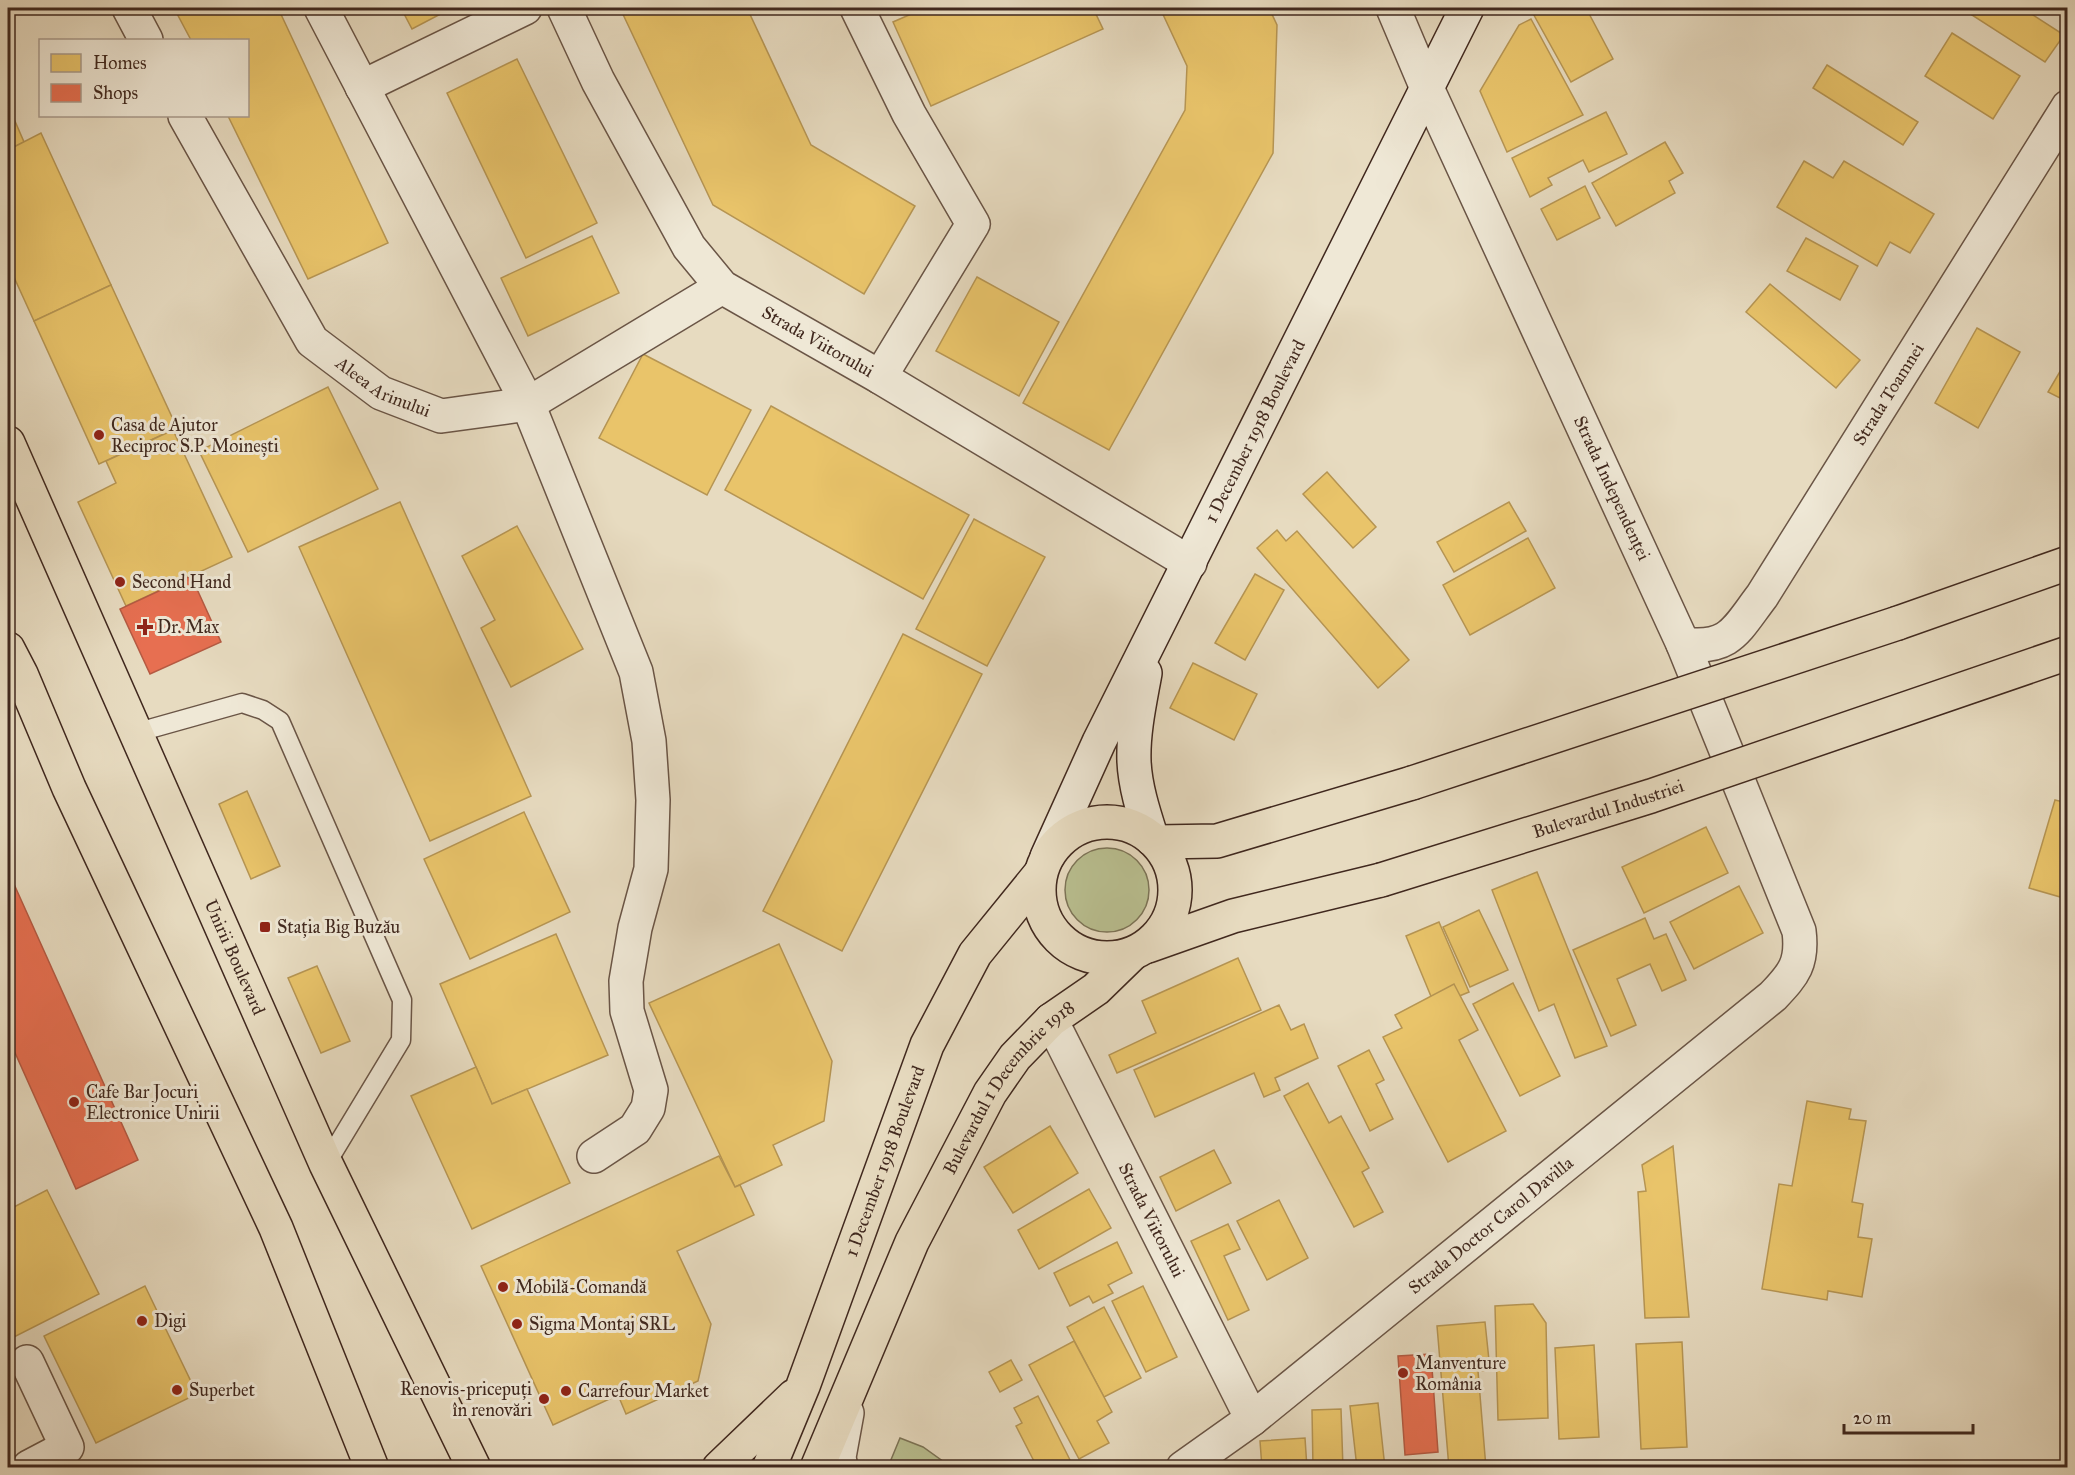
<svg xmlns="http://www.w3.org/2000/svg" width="2075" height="1475" viewBox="0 0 2075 1475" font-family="'IM FELL Great Primer',serif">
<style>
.green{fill:#b9bf90;stroke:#7c7457;stroke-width:1.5}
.homes{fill:#e9c46a;stroke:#b69553;stroke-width:1.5}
.shops{fill:#e76f51;stroke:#b55a42;stroke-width:1.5}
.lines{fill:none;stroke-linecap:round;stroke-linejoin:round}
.lane-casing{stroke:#6a5546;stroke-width:21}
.street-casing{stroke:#6a5546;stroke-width:36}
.secondary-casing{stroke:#40281e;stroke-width:36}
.primary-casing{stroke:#40281e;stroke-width:36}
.lane{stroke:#efe8d6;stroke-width:18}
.street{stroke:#efe8d6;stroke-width:33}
.secondary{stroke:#efe8d6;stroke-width:33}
.primary{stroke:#e7dbc0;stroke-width:33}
.primary-bridge-casing{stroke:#40281e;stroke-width:36;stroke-linecap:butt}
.primary-bridge{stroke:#e7dbc0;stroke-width:33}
.poi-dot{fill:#8f2418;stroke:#efe8d6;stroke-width:2}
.labels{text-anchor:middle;stroke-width:6;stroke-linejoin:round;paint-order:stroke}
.street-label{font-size:18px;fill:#40281e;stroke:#efe8d6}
.poi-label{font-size:18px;fill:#40281e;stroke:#efe8d6;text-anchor:start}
</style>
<rect width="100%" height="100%" fill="#e7dbc0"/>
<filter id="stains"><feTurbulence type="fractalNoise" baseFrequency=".00333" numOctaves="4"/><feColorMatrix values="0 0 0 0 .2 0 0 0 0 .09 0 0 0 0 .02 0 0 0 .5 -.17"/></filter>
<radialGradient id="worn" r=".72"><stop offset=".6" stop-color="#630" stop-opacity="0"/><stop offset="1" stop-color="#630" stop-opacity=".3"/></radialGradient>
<g class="green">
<circle cx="1107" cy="890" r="42"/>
<polygon points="900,1438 923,1447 951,1467 888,1467"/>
</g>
<g class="homes">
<polygon points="174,8 278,8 388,243 308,279 228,116 248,116 248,40 191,40"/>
<polygon points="401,8 452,8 412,29"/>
<polygon points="620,8 747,8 811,145 915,206 864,294 713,205"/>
<polygon points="925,8 1093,8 1103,29 931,106 893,22"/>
<polygon points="1160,8 1269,8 1277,25 1273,153 1109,450 1023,403 1185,110 1187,66"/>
<polygon points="1530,8 1586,8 1613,59 1571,82"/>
<polygon points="1961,8 2022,8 2064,35 2045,62"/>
<polygon points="1531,19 1583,115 1507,152 1480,91 1519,25"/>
<polygon points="1952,33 2020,76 1993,119 1925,76"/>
<polygon points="517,59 597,223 526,258 447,93"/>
<polygon points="1827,65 1918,122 1903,145 1813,88"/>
<polygon points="8,105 24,142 8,150"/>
<polygon points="1606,112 1627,154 1589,172 1583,160 1548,178 1552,185 1530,197 1512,158"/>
<polygon points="41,133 111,285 34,321 8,264 8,150"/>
<polygon points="1665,142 1683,173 1669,181 1675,193 1616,226 1592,183"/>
<polygon points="1804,161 1833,178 1844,161 1934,214 1910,253 1890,242 1877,266 1777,207"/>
<polygon points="1585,186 1600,218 1557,240 1541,209"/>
<polygon points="592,236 619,293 528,336 501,278"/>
<polygon points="1806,238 1858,266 1840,300 1787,271"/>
<polygon points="977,277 1059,322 1019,396 936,351"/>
<polygon points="1770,284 1860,360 1836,388 1746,312"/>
<polygon points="111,285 177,428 99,464 34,321"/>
<polygon points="1977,328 2020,352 1978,428 1935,403"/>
<polygon points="643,354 751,410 707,495 599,438"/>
<polygon points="2065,363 2068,364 2068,402 2048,392"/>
<polygon points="328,387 378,489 248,552 199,451"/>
<polygon points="771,406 969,515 923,599 725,490"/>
<polygon points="173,430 232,557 126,606 78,502 116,483 106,461"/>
<polygon points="1327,472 1376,527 1353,548 1303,494"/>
<polygon points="400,502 531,796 430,841 299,547"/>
<polygon points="1509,502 1526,531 1454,572 1437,542"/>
<polygon points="974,519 1045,557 987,666 916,629"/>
<polygon points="517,526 583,649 511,687 481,628 495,620 462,556"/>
<polygon points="1277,530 1286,541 1297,531 1409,660 1378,688 1257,548"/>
<polygon points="1528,538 1555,588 1470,635 1443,585"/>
<polygon points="1255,574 1284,590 1245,660 1215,643"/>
<polygon points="903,634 982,674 842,951 763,911"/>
<polygon points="1193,663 1257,694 1234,740 1170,708"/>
<polygon points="247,791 280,866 251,879 219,804"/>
<polygon points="2055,800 2068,803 2067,899 2029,888"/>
<polygon points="524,812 570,912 470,959 424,859"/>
<polygon points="1706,827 1728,873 1644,913 1622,867"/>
<polygon points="1537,872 1607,1046 1575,1058 1554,1004 1539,1011 1492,890"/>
<polygon points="1739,886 1763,933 1694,969 1670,922"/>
<polygon points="1479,910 1508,970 1470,987 1443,927"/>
<polygon points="1645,918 1654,939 1666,934 1686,980 1662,991 1650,964 1617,979 1636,1025 1611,1036 1573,950"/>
<polygon points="1439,922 1469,992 1435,1006 1406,936"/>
<polygon points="556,934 608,1055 492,1104 440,984"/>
<polygon points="779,944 832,1061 824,1121 773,1145 782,1165 735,1187 649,1003"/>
<polygon points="1238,958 1261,1010 1117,1073 1109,1055 1156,1033 1142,1001"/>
<polygon points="317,966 350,1041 321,1053 288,978"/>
<polygon points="1513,983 1560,1076 1520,1096 1473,1004"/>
<polygon points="1454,984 1478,1030 1459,1040 1506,1131 1448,1162 1383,1037 1402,1028 1395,1015"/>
<polygon points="1279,1005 1291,1030 1304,1024 1318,1058 1275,1078 1280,1090 1264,1097 1254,1073 1155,1117 1134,1070"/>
<polygon points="1369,1050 1384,1080 1376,1084 1393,1119 1370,1131 1338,1066"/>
<polygon points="476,1067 492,1104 527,1089 570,1183 472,1229 411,1096"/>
<polygon points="1308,1083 1329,1123 1341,1116 1369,1168 1362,1172 1383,1212 1354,1227 1284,1096"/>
<polygon points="1807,1101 1851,1109 1849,1119 1866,1121 1852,1202 1863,1204 1858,1237 1872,1239 1862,1297 1828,1291 1827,1300 1762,1289 1779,1184 1792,1186"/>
<polygon points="1050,1126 1078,1173 1013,1213 984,1167"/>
<polygon points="1673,1146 1689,1317 1645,1318 1638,1192 1646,1191 1642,1165"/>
<polygon points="1214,1150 1231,1183 1176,1211 1160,1177"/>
<polygon points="719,1156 735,1187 740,1185 754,1215 677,1251 711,1324 698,1381 626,1414 618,1395 553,1425 481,1266"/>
<polygon points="1089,1189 1111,1228 1039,1269 1018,1230"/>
<polygon points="47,1190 99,1294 8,1340 8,1210"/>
<polygon points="1279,1200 1308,1258 1267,1280 1237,1221"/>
<polygon points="1228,1224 1240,1249 1224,1256 1249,1310 1228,1320 1191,1241"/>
<polygon points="1117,1242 1132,1273 1108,1285 1113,1293 1093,1303 1089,1296 1070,1306 1054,1273"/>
<polygon points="145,1286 197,1394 96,1443 44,1336"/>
<polygon points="1143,1286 1177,1357 1146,1372 1112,1301"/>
<polygon points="1533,1304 1546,1323 1548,1418 1498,1420 1495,1306"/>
<polygon points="1104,1307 1141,1378 1104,1397 1067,1327"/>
<polygon points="1485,1322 1490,1370 1478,1371 1486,1468 1449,1468 1437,1326"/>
<polygon points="1074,1341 1112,1412 1097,1421 1109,1443 1079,1459 1029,1365"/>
<polygon points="1682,1342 1687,1447 1641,1449 1636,1344"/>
<polygon points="1594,1345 1599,1437 1559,1439 1555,1348"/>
<polygon points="1011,1360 1022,1380 1000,1392 989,1372"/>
<polygon points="1038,1396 1074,1468 1045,1468 1043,1463 1037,1467 1016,1426 1022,1423 1014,1408"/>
<polygon points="1378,1403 1385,1468 1357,1468 1350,1406"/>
<polygon points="1341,1409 1343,1468 1313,1468 1312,1410"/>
<polygon points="1305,1438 1307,1468 1262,1468 1260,1441"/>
</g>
<g class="shops">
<polygon points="191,576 221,642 150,674 120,609"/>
<polygon points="9,873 138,1160 76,1189 8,1037"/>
<polygon points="1431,1354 1438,1452 1405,1455 1398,1356"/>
</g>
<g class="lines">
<g class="lane-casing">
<polyline id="lane" points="135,733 242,703 263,710 280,721 402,1000 401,1040 326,1164"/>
</g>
<g class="street-casing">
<g id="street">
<polyline points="129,8 146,40"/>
<polyline points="321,8 528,404 636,672 649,741 653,800 651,869 635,928 626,981 627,1011 651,1090 648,1108 635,1129 594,1156"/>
<path id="s1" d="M564,8L598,81L689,247L722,287L880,377L1190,563"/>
<polyline points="857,8 909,114 973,224 880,377"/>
<polyline points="362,87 525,8"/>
<path id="s2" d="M185,116L312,341L381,393L441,416L528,404L722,287"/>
<path id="s3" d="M1683,644C1730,650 1736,630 1762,596L2068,107"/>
<path id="s4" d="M1051,1020L1252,1419"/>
<polyline points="27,1362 67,1447 29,1467"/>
<polyline points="841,1468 839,1457 847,1413"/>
<path id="s5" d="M1183,1468L1252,1419L1773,996C1794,974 1803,963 1799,931L1683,644L1426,86L1393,8"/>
</g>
</g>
<g class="secondary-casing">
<g id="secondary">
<path d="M1145,673C1140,701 1133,732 1134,761C1135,787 1144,814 1152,839"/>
<path id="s6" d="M1047,857L1099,742L1467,8"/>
</g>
</g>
<g class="primary-casing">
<g id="primary">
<path id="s7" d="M8,443L326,1164L474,1468"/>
<polyline points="1898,623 2068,563"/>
<polyline points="8,649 21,674 69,788 276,1228 372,1468"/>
<circle cx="1107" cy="890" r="68"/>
<polyline points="1157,842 1217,841 1412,783"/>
<polyline points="1148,946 1233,916 1381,880"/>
<polyline points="719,1468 794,1396"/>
<path id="s8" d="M769,1468L803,1386L927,1045L975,954L1040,874"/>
<path id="s9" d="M817,1468L912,1242L990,1093L1015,1057L1051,1020L1096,989L1132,954"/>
</g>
</g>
<use href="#lane" class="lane"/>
<use href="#street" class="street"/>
<use href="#secondary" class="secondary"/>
<use href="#primary" class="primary"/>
<g class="primary-bridge-casing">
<g id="primary-bridge">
<polyline points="1412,783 1898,623"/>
<path id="s10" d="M1381,880L1651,796L2068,653"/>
</g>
</g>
<use href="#primary-bridge" class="primary-bridge"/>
</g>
<g class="poi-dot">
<circle cx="99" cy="435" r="6"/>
<circle cx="120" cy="582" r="6"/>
<path d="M142 618h6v6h6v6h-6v6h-6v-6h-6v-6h6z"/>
<rect x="259" y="921" width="12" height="12" rx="3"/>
<circle cx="74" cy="1102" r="6"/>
<circle cx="503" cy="1287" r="6"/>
<circle cx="142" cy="1321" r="6"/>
<circle cx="517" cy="1324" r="6"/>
<circle cx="1403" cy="1373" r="6"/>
<circle cx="177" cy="1390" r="6"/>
<circle cx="566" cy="1391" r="6"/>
<circle cx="544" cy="1399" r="6"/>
</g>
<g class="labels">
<g class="street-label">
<text dy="6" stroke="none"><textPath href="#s1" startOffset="432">Strada Viitorului</textPath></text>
<text dy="6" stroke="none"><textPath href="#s2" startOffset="344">Aleea Arinului</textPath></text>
<text dy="6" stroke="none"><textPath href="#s3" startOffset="338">Strada Toamnei</textPath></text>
<text dy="6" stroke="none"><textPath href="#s6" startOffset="474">1 December 1918 Boulevard</textPath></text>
<text transform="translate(1612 488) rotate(65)" y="6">Strada Independenței</text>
<text dy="6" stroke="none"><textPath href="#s10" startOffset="238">Bulevardul Industriei</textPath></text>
<text dy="6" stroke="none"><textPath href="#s7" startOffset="562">Unirii Boulevard</textPath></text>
<text dy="6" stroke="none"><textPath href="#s9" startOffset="429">Bulevardul 1 Decembrie 1918</textPath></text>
<text dy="6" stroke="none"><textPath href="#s8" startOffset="328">1 December 1918 Boulevard</textPath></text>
<text dy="6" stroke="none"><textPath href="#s4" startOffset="224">Strada Viitorului</textPath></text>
<text dy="6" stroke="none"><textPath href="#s5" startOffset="392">Strada Doctor Carol Davilla</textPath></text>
</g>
<g class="poi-label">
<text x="111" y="431">Casa de Ajutor<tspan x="111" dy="21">Reciproc S.P. Moinești</tspan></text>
<text x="132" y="588">Second Hand</text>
<text x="157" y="633">Dr. Max</text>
<text x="277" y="933">Stația Big Buzău</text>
<text x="86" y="1098">Cafe Bar Jocuri<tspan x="86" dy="21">Electronice Unirii</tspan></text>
<text x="515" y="1293">Mobilă-Comandă</text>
<text x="154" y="1327">Digi</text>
<text x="529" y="1330">Sigma Montaj SRL</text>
<text x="1415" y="1369">Manventure<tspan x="1415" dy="21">România</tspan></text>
<text x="532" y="1395" text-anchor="end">Renovis-pricepuți<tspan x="532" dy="21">în renovări</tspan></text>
<text x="189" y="1396">Superbet</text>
<text x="578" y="1397">Carrefour Market</text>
</g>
</g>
<rect width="2075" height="1475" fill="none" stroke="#e7dbc0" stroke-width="30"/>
<rect x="9" y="9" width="2057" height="1457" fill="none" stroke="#40281e" stroke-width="3"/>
<rect x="15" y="15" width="2045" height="1445" fill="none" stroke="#40281e" stroke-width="1.5"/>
<rect x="39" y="39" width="210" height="78" fill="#efe8d6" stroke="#a99b8c" stroke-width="1.5"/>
<rect x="51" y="54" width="30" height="18" fill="#e9c46a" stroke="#a99b8c" stroke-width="1.5"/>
<text x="93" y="69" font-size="18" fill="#40281e">Homes</text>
<rect x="51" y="84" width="30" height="18" fill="#e76f51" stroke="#a99b8c" stroke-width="1.5"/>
<text x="93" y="99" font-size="18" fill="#40281e">Shops</text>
<path d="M1844 1424v9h129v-9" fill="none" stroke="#40281e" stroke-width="3"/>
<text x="1853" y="1424" font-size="18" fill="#40281e" stroke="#efe8d6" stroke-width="4.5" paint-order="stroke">20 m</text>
<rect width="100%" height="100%" filter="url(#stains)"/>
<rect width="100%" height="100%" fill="url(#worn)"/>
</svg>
